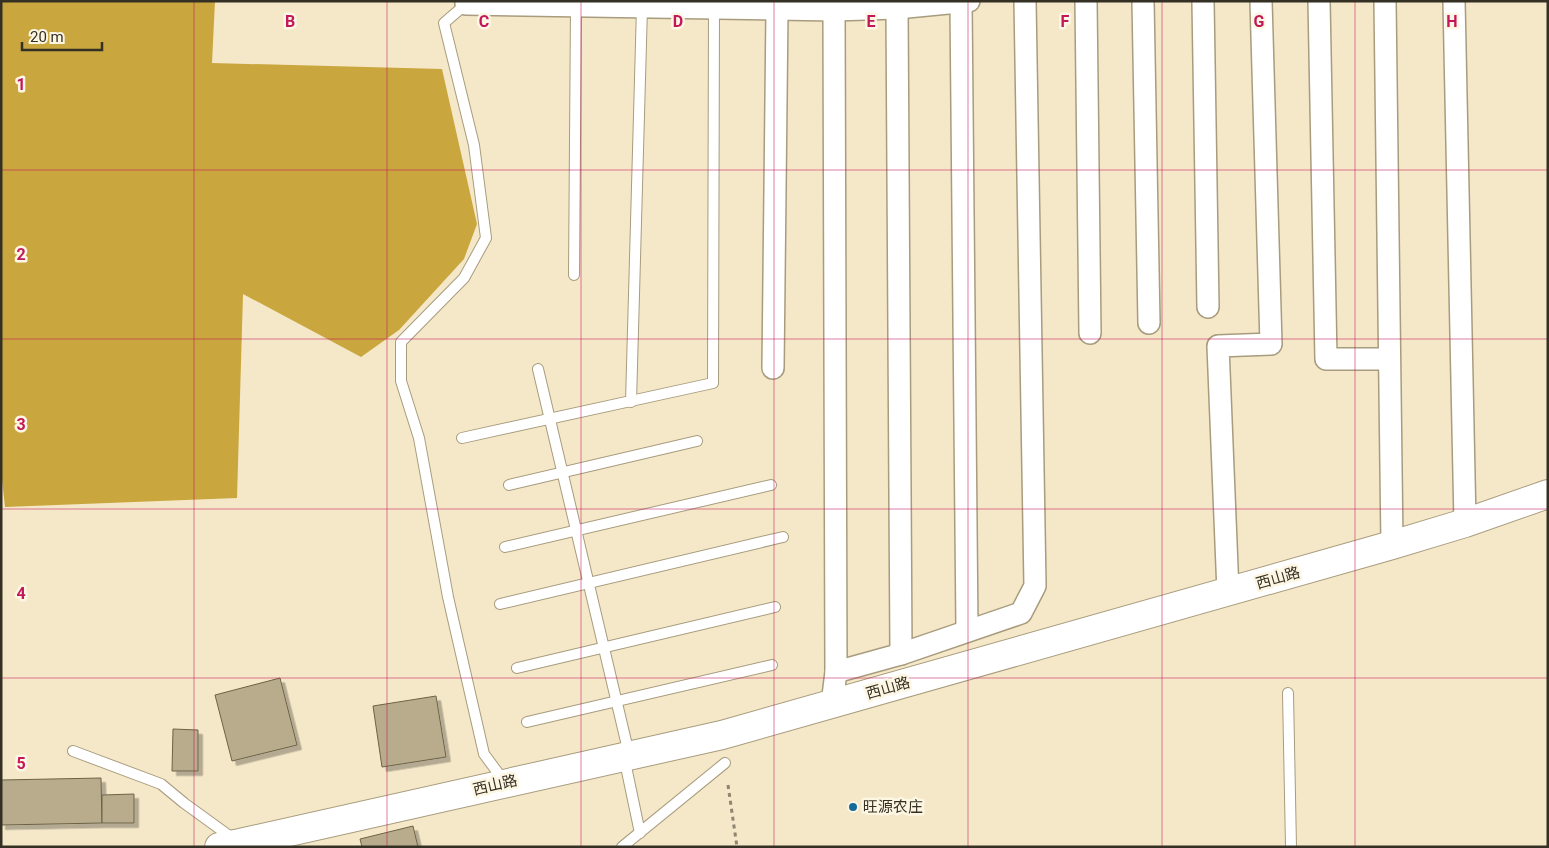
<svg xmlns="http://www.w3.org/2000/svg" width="1549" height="848" viewBox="0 0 1549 848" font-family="Roboto,'Noto Sans SC',sans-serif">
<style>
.forest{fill:#c9a63e}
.building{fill:#b8ac8d;stroke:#6d6246;filter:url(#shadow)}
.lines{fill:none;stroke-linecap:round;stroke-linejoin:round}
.lane-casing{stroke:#a89c7e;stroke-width:12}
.street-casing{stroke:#a89c7e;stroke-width:24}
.secondary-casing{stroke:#a89c7e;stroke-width:30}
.path{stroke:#8f8671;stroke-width:3;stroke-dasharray:4 4;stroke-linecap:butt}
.lane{stroke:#fff;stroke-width:10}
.street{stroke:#fff;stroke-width:21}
.secondary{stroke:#fff;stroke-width:28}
.grid{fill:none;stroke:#c2185b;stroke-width:1;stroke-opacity:0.55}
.poi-dot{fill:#146b9c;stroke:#fdf6e3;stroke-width:2}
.labels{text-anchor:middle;stroke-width:5;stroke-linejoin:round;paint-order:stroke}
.street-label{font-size:15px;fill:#353024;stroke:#fdf6e3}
.poi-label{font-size:15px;fill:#353024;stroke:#fdf6e3;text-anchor:start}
.grid-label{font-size:16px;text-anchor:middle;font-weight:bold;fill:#c2185b;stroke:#fdf6e3;stroke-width:5;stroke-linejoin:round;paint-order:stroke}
</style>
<defs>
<filter id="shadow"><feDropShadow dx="4.5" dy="4.5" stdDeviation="0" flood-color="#0004"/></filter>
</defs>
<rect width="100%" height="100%" fill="#f5e8c8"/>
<polygon class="forest" points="1,1 215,1 212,63 442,69 477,224 464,259 399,330 361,357 243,294 237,498 5,507 1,470"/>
<g class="building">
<polygon points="280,678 297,745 232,761 215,695"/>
<polygon points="436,696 446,757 382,767 373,706"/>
<polygon points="173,729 198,730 198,771 172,771"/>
<polygon points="101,778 102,823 1,825 1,780"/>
<polygon points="134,794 134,823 102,823 102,795"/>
<polygon points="413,826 418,847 362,847 360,839"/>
</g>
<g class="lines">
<g class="lane-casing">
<g id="lane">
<polyline points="466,2 466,4 444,23 474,145 486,238 464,278 401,342 401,381 419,438 448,597 484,754 504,781"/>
<polyline points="574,275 576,6"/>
<polyline points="538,369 629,754"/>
<polyline points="631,402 642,7"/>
<polyline points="462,438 713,383 714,8"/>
<polyline points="509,485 697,441"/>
<polyline points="505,547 771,485"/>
<polyline points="500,604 783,537"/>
<polyline points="517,668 775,607"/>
<polyline points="1288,693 1291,847"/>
<polyline points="527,722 772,665"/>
<polyline points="73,751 161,784 184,803 235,840"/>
<polyline points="624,757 640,833"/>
<polyline points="622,847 725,763"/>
</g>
</g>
<g class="street-casing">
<g id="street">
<polyline points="1086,1 1090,333"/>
<polyline points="1143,1 1149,323"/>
<polyline points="1203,1 1208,307"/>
<polyline points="1319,1 1326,359 1389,359"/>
<polyline points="1385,1 1392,545"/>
<polyline points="1454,1 1465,523"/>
<polyline points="961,3 967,631"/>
<polyline points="466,4 834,10 897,8 969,1"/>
<polyline points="897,8 901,654"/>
<polyline points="834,10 836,672"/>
<polyline points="773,368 777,10"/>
<polyline points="1228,592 1218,346 1271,344 1261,1"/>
<polyline points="832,704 836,672 901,654 1021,613 1035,586 1025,1"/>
</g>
</g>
<g class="secondary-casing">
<polyline id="secondary" points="219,847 240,843 722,735 1392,545 1465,523 1548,494"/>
</g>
<polyline class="path" points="728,785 737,847"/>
<use href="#lane" class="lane"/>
<use href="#street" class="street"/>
<use href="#secondary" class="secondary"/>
</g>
<path class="grid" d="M194,1V847M387,1V847M581,1V847M774,1V847M968,1V847M1162,1V847M1355,1V847M1,170H1548M1,339H1548M1,509H1548M1,678H1548"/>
<circle class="poi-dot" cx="853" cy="807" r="5"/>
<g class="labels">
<g class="street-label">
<text transform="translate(1278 578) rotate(-16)" y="5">西山路</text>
<text transform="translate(888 688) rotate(-16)" y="5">西山路</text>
<text transform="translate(495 785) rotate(-13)" y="5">西山路</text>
</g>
<g class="poi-label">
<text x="863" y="812">旺源农庄</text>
</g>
</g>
<g class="grid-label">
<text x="290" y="27">B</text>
<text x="484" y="27">C</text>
<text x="678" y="27">D</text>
<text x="871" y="27">E</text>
<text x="1065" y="27">F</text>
<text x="1259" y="27">G</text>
<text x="1452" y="27">H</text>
<text x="21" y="90">1</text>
<text x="21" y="260">2</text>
<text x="21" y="430">3</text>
<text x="21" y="599">4</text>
<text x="21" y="769">5</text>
</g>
<rect width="1549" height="848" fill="none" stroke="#353024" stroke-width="5"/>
<path d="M22 42v8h80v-8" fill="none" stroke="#353024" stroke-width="2.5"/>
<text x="30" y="42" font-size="15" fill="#353024" stroke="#fdf6e3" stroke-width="4" paint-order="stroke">20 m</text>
</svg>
